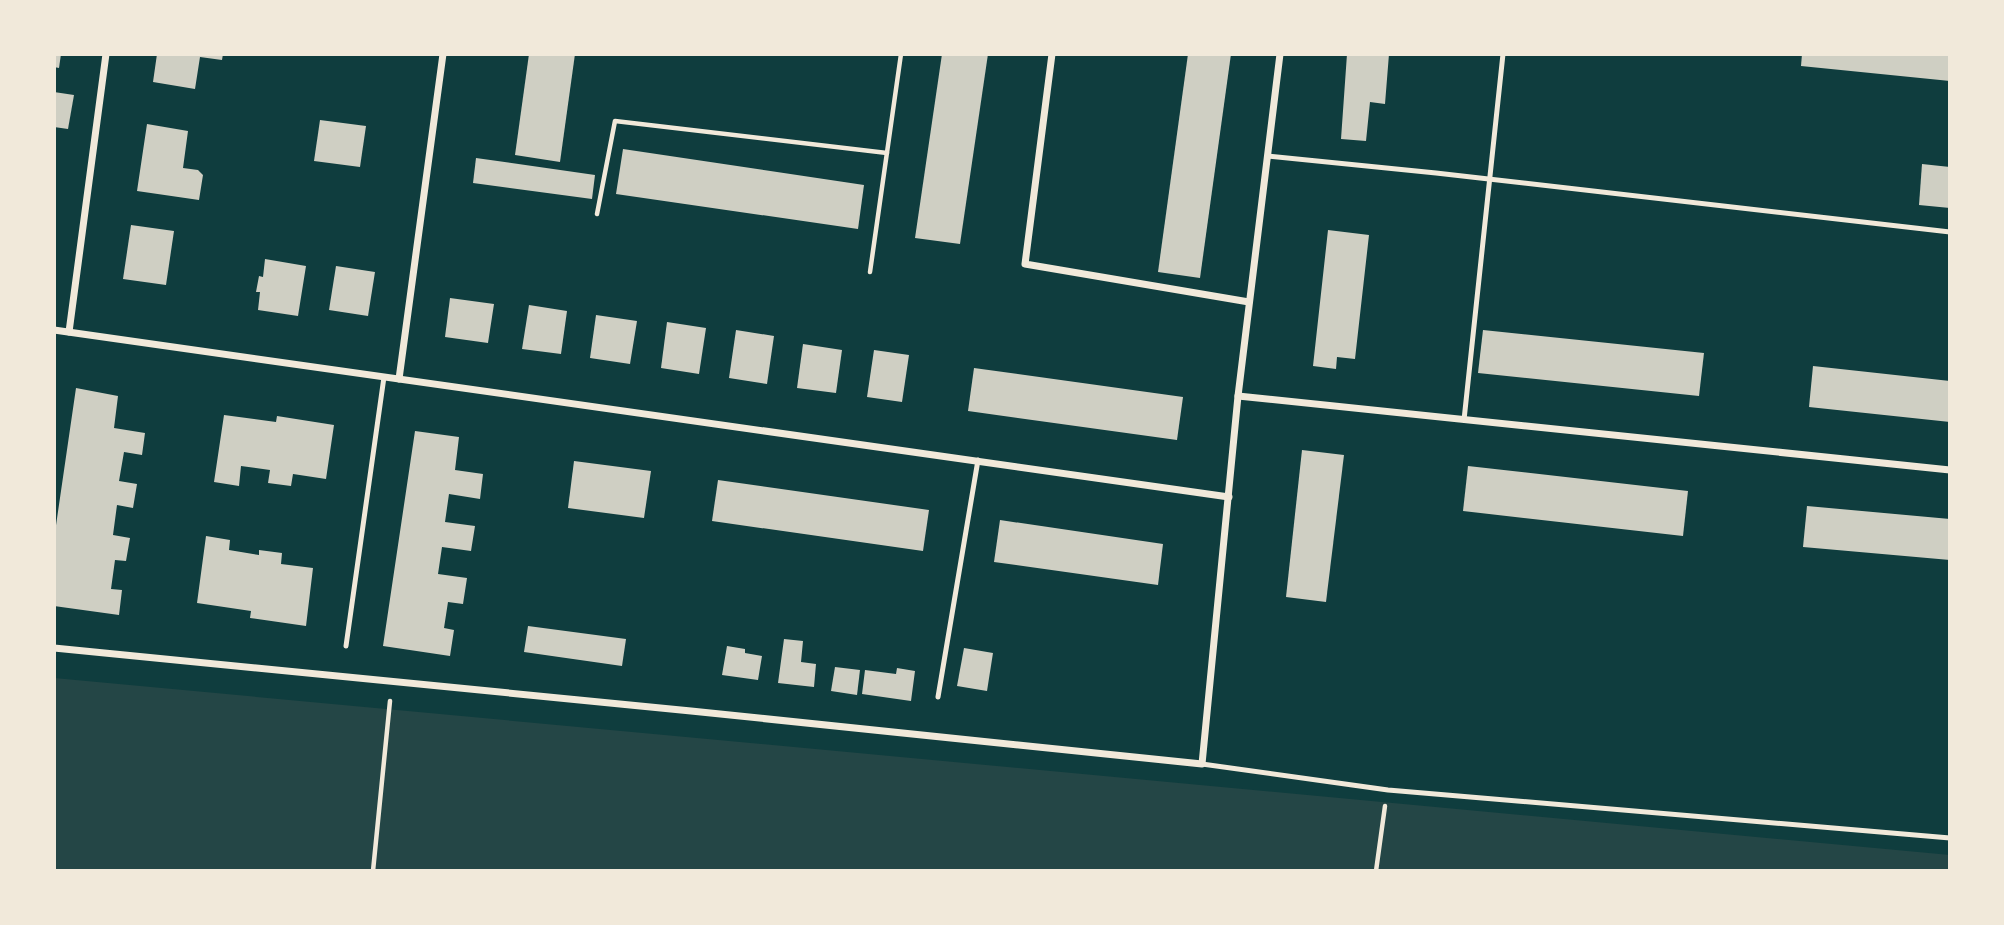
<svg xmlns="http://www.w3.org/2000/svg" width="2004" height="925" viewBox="0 0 2004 925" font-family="Roboto,sans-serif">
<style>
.green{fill:#244646}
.building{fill:#cfcfc3}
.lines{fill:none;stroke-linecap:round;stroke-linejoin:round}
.path{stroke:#f1e9da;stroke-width:4.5}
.service{stroke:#f1e9da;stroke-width:5}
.minor{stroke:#f1e9da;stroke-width:7}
</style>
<rect width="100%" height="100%" fill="#0f3d3e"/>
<polygon class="green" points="54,678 1950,855 1950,871 54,871"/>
<g class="building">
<polygon points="54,54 61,54 59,68 54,67"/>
<polygon points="157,54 223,54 222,60 200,57 195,89 153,82"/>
<polygon points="529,54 575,54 560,162 515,155"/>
<polygon points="942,54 988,54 960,244 915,238"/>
<polygon points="1188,54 1231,54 1200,278 1158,272"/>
<polygon points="1347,54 1389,54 1385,104 1370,102 1366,141 1341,139"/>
<polygon points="1802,54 1950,54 1950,81 1801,66"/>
<polygon points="54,92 74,95 68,129 54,127"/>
<polygon points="320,120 366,126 360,167 314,161"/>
<polygon points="147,124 188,131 183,168 198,170 203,175 199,200 137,191"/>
<polygon points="623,149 864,185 858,229 616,194"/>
<polygon points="476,158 595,175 592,199 473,183"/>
<polygon points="1922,164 1950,167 1950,208 1919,205"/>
<polygon points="131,225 174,231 166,285 123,279"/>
<polygon points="1328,230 1369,235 1355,359 1337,357 1336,369 1313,366"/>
<polygon points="265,259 306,266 298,316 258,310 260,292 256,292 259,276 263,277"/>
<polygon points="336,266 375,272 368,316 329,310"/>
<polygon points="450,298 494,304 488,343 445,337"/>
<polygon points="529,305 567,311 561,354 522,349"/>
<polygon points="596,315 637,321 630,364 590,358"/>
<polygon points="667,322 706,328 699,374 661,368"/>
<polygon points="736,330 774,336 767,384 729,378"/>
<polygon points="1483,330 1704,353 1699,396 1478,373"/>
<polygon points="803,344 842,350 836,393 797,388"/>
<polygon points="874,350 909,355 902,402 867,397"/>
<polygon points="1813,366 1950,381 1950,422 1809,407"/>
<polygon points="974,368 1183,397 1177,440 968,411"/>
<polygon points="76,388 118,396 114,428 145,433 142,455 124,452 119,481 137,484 133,508 117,505 113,535 130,538 126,561 115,560 111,589 122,590 119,615 54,606 54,539"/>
<polygon points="224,415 276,422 277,416 334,425 326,479 293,474 291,486 268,483 270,470 241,466 239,486 214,482"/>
<polygon points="415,431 459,437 455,470 483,474 480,499 449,494 445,522 475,526 471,551 442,547 438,574 467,578 463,604 448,602 444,628 454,630 450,656 383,646"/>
<polygon points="1302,450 1344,455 1326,602 1286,597"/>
<polygon points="574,461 651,471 644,518 568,508"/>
<polygon points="1468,466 1688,491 1683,536 1463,511"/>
<polygon points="718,480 929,510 923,551 712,521"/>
<polygon points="1807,506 1950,519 1950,560 1803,547"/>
<polygon points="1000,520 1163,544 1158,585 994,562"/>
<polygon points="206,536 230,540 229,550 259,555 259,550 282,553 281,564 313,568 306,626 250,618 251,611 197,603"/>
<polygon points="528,626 626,639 622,666 524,652"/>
<polygon points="784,639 803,641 801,662 816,664 814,687 778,683"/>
<polygon points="727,646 745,649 745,653 762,656 758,680 722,675"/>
<polygon points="964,648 993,653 987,691 957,686"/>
<polygon points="835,667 860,670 857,695 831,691"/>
<polygon points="897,668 915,671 911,701 862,694 865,670 896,674"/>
</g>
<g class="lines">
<g class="path">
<polyline points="597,214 615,121 887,153"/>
<polyline points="870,272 901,54"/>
<polyline points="373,871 390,701"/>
<polyline points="1376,871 1385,806"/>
</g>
<g class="service">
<polyline points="1267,156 1436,173 1950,232"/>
<polyline points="1464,420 1503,54"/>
<polyline points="346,646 384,377"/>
<polyline points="938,697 978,460"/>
<polyline points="1202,764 1388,790 1950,838"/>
</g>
<g class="minor">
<polyline points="1052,54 1025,264 1249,302"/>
<polyline points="54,330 1229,497"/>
<polyline points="69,332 106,54"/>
<polyline points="399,379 443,54"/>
<polyline points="1238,396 1950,470"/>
<polyline points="54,648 691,711 1202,764 1238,396 1280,54"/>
</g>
</g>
<rect width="2004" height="925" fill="none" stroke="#f1e9da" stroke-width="112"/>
</svg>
